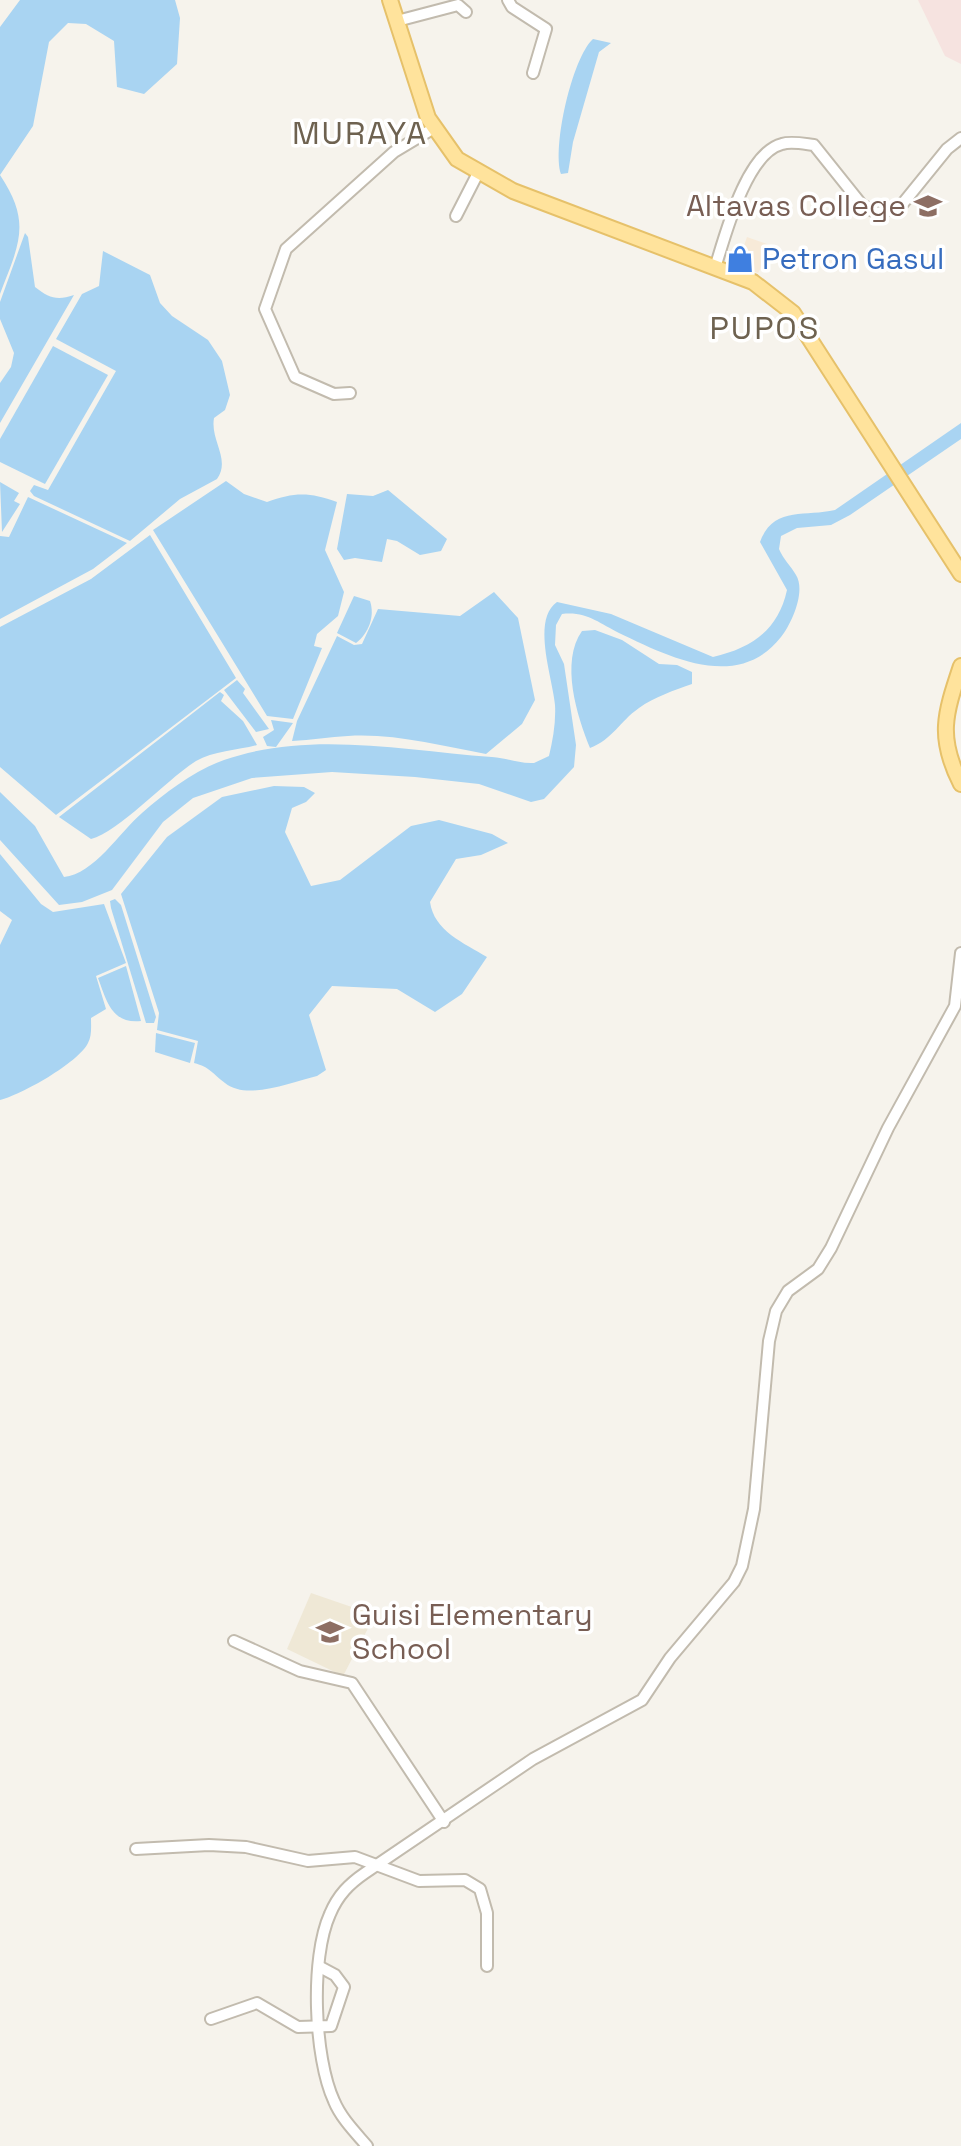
<svg xmlns="http://www.w3.org/2000/svg" width="961" height="2146" viewBox="0 0 961 2146" font-family="'Space Grotesk',sans-serif">
<style>
.commercial{fill:#f7ead8}
.education{fill:#efe8d6}
.medical{fill:#f6e3e0}
.water{fill:#a9d4f2}
.lines{fill:none;stroke-linecap:round;stroke-linejoin:round}
.minor-casing{stroke:#c2bbae;stroke-width:14}
.major-casing{stroke:#e6c16a;stroke-width:18}
.minor{stroke:#fff;stroke-width:10}
.major{stroke:#ffe39c;stroke-width:14}
.labels{text-anchor:middle;stroke-width:7;stroke-linejoin:round;paint-order:stroke}
.education-label{font-size:30px;fill:#785e54;stroke:#fff;text-anchor:end}
.shop-label{font-size:30px;fill:#366cbe;stroke:#fff;text-anchor:start}
.neighbourhood-label{font-size:32px;letter-spacing:2px;fill:#6e6250;stroke:#fff}
</style>
<rect width="100%" height="100%" fill="#f6f3ec"/>
<polygon class="commercial" points="747,237 773,246 758,273 737,265"/>
<polygon class="education" points="311,1593 375,1615 343,1676 287,1649"/>
<polygon class="medical" points="918,0 961,0 961,64 945,56"/>
<g class="water">
<polygon points="20,0 175,0 180,18 177,64 144,94 117,87 114,41 86,24 68,23 49,42 33,126 0,175 0,27"/>
<path d="M593,39L611,43L599,52L573,142L568,173L561,174C552,147 572,58 593,39Z"/>
<path d="M0,175C32,223 19,244 0,294Z"/>
<path d="M25,233L28,237L35,287C49,298 57,301 74,295L0,423V383L11,367L14,353L0,319V302Z"/>
<path d="M103,251L150,275L160,303L172,316L208,340L222,361L230,395L225,410L214,418C210,441 231,459 217,479L180,499L130,541L34,496L30,491L34,485L48,490L116,371L56,339L82,294L99,286Z"/>
<polygon points="53,346 108,375 45,484 0,462 0,439"/>
<path d="M961,423V439L850,515L831,525L797,528L781,536L779,549C783,559 791,566 796,575C806,591 792,623 781,637C738,692 669,657 619,633C599,623 586,611 562,614L556,625L555,645L564,664L576,745L574,767L544,799L531,802L479,784L415,777L332,772L252,778L193,798L163,822L112,890L82,902L59,905L0,840V792L35,826L64,877C94,874 119,833 142,813C166,792 195,770 224,760C310,730 405,751 492,757C507,758 519,764 534,763L549,756C553,739 556,722 555,705C553,679 531,620 557,602L611,614L713,657C751,648 778,631 787,590L760,542C773,506 805,517 835,510Z"/>
<path d="M226,481L244,494L267,502C294,492 310,492 337,502L325,550L344,592L338,616L317,634L314,646L322,648L293,719L267,716L153,530Z"/>
<polygon points="0,482 19,493 14,501 20,504 2,532"/>
<polygon points="388,490 447,539 441,551 420,555 397,541 387,539 382,562 355,558 344,560 337,549 347,494 373,496"/>
<polygon points="28,497 127,543 93,569 0,619 0,536 9,537"/>
<polygon points="150,535 236,678 56,815 0,767 0,627 91,579"/>
<path d="M494,592L518,618L535,700L522,724L486,754C442,746 393,733 348,736C330,737 311,740 292,741L297,721L337,636L354,645L362,644L378,609L460,616Z"/>
<path d="M354,596L370,601C375,616 369,633 356,643L337,633Z"/>
<path d="M595,630L622,640L659,664L677,665L692,672V684C675,690 654,697 639,708C619,722 613,739 590,748C577,716 560,662 582,631Z"/>
<polygon points="237,680 245,689 243,693 269,729 256,732 224,690"/>
<path d="M220,692L224,695L221,701L243,721L257,745C239,750 213,751 196,761C166,780 119,832 91,839L59,817Z"/>
<polygon points="271,720 293,723 276,747 267,746 263,737 274,730"/>
<path d="M274,786L304,787L315,793L306,802L292,808L285,832L311,886L340,880L411,826L439,820L492,834L508,843L481,855L456,859L430,902C434,931 464,943 487,957L462,994L435,1012L397,989L332,986L309,1015L326,1070L317,1076C292,1082 247,1101 225,1083C213,1074 210,1067 194,1063L198,1041L157,1030L159,1013L121,894L167,837L222,797Z"/>
<path d="M0,854L41,904L53,912L104,904L126,963L96,976L106,1009L91,1018C91,1026 92,1036 88,1043C78,1063 21,1095 0,1100V945L12,920L0,911Z"/>
<polygon points="115,899 121,905 156,1017 154,1023 146,1023 111,908 110,901"/>
<path d="M126,966L141,1021C112,1024 107,1002 98,978Z"/>
<polygon points="156,1033 195,1043 190,1063 155,1052"/>
</g>
<g class="lines">
<g class="minor-casing">
<g id="minor">
<polyline points="508,0 512,7 546,29 533,73"/>
<polyline points="397,21 458,5 466,12"/>
<polyline points="456,216 478,173"/>
<path d="M715,268C725,236 746,153 782,144C791,141 805,144 814,145L862,205L877,213L900,207L947,149L961,138"/>
<polyline points="350,393 334,394 295,377 265,309 286,249 394,152 434,128"/>
<polyline points="234,1641 300,1671 352,1683 444,1822"/>
<polyline points="136,1849 209,1845 246,1847 308,1861 355,1857 419,1881 465,1880 480,1889 487,1913 487,1966"/>
<polyline points="211,2019 257,2003 298,2027 331,2026 344,1987 335,1975 320,1967"/>
<path d="M367,2146C355,2132 341,2118 334,2101C314,2058 310,1958 330,1914C338,1895 349,1884 365,1873L533,1759L642,1700L670,1658L734,1582L742,1566L754,1509L769,1341L776,1311L788,1291L818,1269L831,1248L888,1128L955,1006L961,953"/>
</g>
</g>
<g class="major-casing">
<g id="major">
<polyline points="390,0 428,118 457,159 513,191 753,282 793,313 961,574"/>
<path d="M961,666C945,714 937,737 961,784"/>
</g>
</g>
<use href="#minor" class="minor"/>
<use href="#major" class="major"/>
</g>
<defs>
<g id="university-bare" transform="scale(2.16)"><path d="M0-5L7-2L0 1L-7-2ZM-4 1L0 2.5L4 1V4Q0 6-4 4Z" fill="#8d6e63" stroke="#fff" stroke-width="2.5" paint-order="stroke"/></g>
<g id="shop-bare" transform="scale(2.16)"><path d="M-5-2.5h2.3a2.7 3.5 0 0 1 5.4 0H5L5.5 6h-11ZM-1.5-2.5h3a1.5 2.3 0 0 0-3 0Z" fill="#3f7fe0" stroke="#fff" stroke-width="2.5" paint-order="stroke"/></g>
<g id="school-bare" transform="scale(2.16)"><path d="M0-5L7-2L0 1L-7-2ZM-4 1L0 2.5L4 1V4Q0 6-4 4Z" fill="#8d6e63" stroke="#fff" stroke-width="2.5" paint-order="stroke"/></g>
</defs>
<g fill-rule="evenodd">
<use href="#university-bare" x="928" y="206"/>
<use href="#shop-bare" x="740" y="259"/>
<use href="#school-bare" x="330" y="1632"/>
</g>
<g class="labels">
<g class="education-label">
<text x="906" y="216">Altavas College</text>
<text x="352" y="1625" text-anchor="start">Guisi Elementary<tspan x="352" dy="34">School</tspan></text>
</g>
<g class="shop-label">
<text x="762" y="269">Petron Gasul</text>
</g>
<g class="neighbourhood-label">
<text x="360" y="144">MURAYA</text>
<text x="765" y="339">PUPOS</text>
</g>
</g>
</svg>
